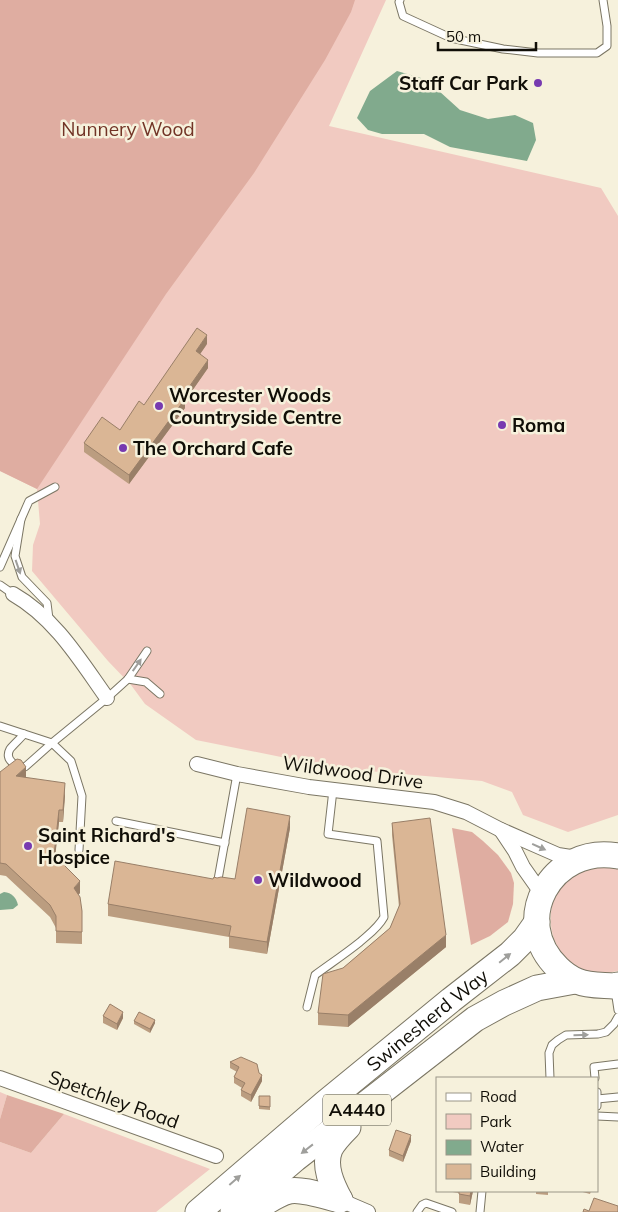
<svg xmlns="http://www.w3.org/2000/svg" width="618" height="1212" viewBox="0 0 618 1212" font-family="Mulish,sans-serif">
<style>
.green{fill:#f1cac1}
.forest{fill:#dfada1}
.water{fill:#81aa8d}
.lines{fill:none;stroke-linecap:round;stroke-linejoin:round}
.lane-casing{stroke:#7b7664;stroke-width:9}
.street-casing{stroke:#7b7664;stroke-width:16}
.highway-casing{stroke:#7b7664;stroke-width:27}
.lane{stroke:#fff;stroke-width:7}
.street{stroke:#fff;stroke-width:14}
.highway{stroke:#fff;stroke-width:25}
.wall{fill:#bb9d80}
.shaded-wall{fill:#997f68}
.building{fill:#dab695;stroke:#997f68}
.oneway{fill:#9f9f9c}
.poi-dot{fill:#773ab0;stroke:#f6f1dc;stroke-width:2}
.labels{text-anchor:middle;stroke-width:5;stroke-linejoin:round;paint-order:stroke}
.shield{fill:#f6f1dc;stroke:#555247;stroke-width:1}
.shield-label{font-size:18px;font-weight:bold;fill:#100e07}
.poi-label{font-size:19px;font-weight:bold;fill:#100e07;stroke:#f6f1dc;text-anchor:start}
.park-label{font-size:19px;fill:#723426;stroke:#f6f1dc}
.street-label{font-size:19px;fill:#100e07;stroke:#f6f1dc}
</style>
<rect width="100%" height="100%" fill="#f6f1dc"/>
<g class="green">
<polygon points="0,0 386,0 329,126 601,188 618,216 618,815 568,832 523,815 512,792 482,781 323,767 291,759 196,740 145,704 131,685 108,661 32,571 33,545 40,524 37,489 0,471"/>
<path d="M590,867L618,868V971C609,973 601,974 591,972C552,964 538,912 564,883C571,875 580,871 590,867Z"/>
<polygon points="0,1092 7,1095 0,1119"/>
<polygon points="64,1114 210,1169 156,1212 0,1212 0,1142 31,1153"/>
</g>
<g class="forest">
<polygon points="0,0 355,0 351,12 325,60 254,173 166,294 37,489 0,471"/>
<polygon points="452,828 472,832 483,841 498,855 511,873 514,883 513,904 508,922 490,936 471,945"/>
<polygon points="7,1095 64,1114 31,1153 0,1142 0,1119"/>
</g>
<g class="water">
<polygon points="397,71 421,78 439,91 460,110 488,119 515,115 533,123 536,140 527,161 450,147 424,134 382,134 368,130 357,118 370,91"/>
<path d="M4,892C12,893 16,897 18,905L13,909L0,910V894Z"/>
</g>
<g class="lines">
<g class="lane-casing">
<g id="lane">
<polyline points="400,0 399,2 403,16 451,38 503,49 538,53 597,53 607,46 607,26 603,0"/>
<polyline points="21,519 15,556 22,577 47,603 49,619"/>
<polyline points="0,567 29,501 55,487"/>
<polyline points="0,585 13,594"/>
<polyline points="128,679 146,682 160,694"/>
<polyline points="0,726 52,743 107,698 128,679 147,651"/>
<path d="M24,734C20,739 14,744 10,749C4,760 16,767 25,767L52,743L71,761L82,796L79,850"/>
<polyline points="116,821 225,843"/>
<polyline points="217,885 237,774"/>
<polyline points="615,990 618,1010"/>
<path d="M307,1007L315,975C330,964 345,954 360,942C369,934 378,928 384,917L377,841L328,834L333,790"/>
<polyline points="550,1078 549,1053 552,1045 558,1040 566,1035 598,1034 606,1032 614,1024 618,1017"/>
<polyline points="595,1078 594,1067 618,1064"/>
<polyline points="597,1092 597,1106"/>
<polyline points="597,1099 618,1097"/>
<polyline points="597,1116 618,1117"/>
<polyline points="417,1212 422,1205 426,1203 452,1212"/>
<polyline points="480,1212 482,1191"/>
</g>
</g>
<g class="street-casing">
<g id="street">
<path d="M13,594C55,618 80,660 107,698"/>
<polyline points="197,764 237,774 309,787 434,802 466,812 501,830 558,855 577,858"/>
<polyline points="501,830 515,851 523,867 542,894"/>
<polyline points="0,1078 216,1156"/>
<polyline points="340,1200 368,1212"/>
</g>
</g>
<g class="highway-casing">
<g id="highway">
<path d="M618,856C551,844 509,921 558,968C563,973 570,978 577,981C588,986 602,985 614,986L618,985"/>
<path d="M340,1200C332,1185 323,1166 330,1149C334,1141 342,1133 348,1127"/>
<path id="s1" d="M198,1212L324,1104L451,1000L510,954L525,939L537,922"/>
<polyline points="233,1212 295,1159 475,1019 504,1003 537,988 575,981"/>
<path d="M252,1212C263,1204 276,1194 289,1191C301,1188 327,1197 340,1200"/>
</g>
</g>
<use href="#lane" class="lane"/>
<use href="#street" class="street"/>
<use href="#highway" class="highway"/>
</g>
<g class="wall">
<polygon points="207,344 200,354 208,368 185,401 185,408 129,484 84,452 84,443 120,430"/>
<polygon points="0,772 26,778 65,795 63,822 59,822 55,856 80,893 78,895 82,911 82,944 56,943 56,928 50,917 6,876 0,875"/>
<polygon points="392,823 446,947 348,1027 318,1025 318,1013 343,968 390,928 399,907 392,835"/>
<polygon points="290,828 267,954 229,948 229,937 108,916 108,904 217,878 235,879"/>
<polygon points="103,1016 123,1018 117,1030 103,1023"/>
<polygon points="134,1021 155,1023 150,1033 134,1024"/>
<polygon points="230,1062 259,1073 262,1081 251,1102 241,1096 241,1090 242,1088 234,1083 234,1077 237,1072 230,1068"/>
<polygon points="259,1096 270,1096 270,1110 259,1109"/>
<polygon points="411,1141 403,1162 389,1156 389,1150"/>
<polygon points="446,1191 473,1191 470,1205 459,1203 459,1193"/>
<polygon points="536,1191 548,1191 548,1195 536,1194"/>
<polygon points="579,1191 591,1191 590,1194"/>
</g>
<g class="shaded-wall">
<polygon points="207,335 207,344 196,360 196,351"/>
<polygon points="208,360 208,368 185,401 185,408 129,484 129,475"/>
<polygon points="26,767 26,779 16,776"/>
<polygon points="65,783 65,795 63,822 63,810"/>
<polygon points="59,810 59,822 54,867 54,855"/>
<polygon points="290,816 290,828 267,954 267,942"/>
<polygon points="80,881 80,893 74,899 74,888"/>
<polygon points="446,935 446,947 348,1027 348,1015"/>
<polygon points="123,1012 123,1018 117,1030 117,1024"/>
<polygon points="155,1020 155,1023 150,1033 150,1029"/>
<polygon points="262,1075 262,1081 251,1102 251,1095"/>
<polygon points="411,1135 411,1141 403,1162 403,1156"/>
<polygon points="471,1191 473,1191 470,1205 470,1196"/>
</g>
<g class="building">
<polygon points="197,328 207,335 196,351 208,360 182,397 185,399 129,475 84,443 102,417 120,430 139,401 144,405"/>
<polygon points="17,759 21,760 26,767 16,776 65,783 63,810 59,810 54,855 80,881 74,888 80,897 82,911 82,932 56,931 56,916 50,905 6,864 0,863 0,772"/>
<polygon points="247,808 290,816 267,942 229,936 231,926 108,904 115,861 213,879 214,877 217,878 221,877 235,879"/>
<polygon points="430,818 446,935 348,1015 318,1013 323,974 343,968 390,928 400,904 392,823"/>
<polygon points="110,1004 123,1012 117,1024 103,1016"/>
<polygon points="139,1012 155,1020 150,1029 134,1021"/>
<polygon points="241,1057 257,1064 259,1073 262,1075 251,1095 241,1090 245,1083 234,1077 239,1067 230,1062"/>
<polygon points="259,1096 270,1096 270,1107 259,1106"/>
<polygon points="396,1130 411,1135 403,1156 389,1150"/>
<polygon points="459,1191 471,1191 470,1196 459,1194"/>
<polygon points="594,1198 618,1206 618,1212 583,1212 584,1209 589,1211"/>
</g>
<defs><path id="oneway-solid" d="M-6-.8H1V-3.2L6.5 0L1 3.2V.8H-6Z" transform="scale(1.25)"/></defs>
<g class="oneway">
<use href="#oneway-solid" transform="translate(18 567) rotate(71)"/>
<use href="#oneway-solid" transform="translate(137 665) rotate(-55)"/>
<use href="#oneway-solid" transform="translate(539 847) rotate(24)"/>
<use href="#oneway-solid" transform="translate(505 958) rotate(-39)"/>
<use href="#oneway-solid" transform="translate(581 1035) rotate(-1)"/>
<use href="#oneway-solid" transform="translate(307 1149) rotate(142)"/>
<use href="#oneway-solid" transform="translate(235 1180) rotate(-41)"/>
</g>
<g class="poi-dot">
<circle cx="538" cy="83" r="5"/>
<circle cx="159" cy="406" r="5"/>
<circle cx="502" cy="425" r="5"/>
<circle cx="123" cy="448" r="5"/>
<circle cx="28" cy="846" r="5"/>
<circle cx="258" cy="880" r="5"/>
</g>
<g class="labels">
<rect class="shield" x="323" y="1094.5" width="68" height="31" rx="4"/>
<g class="shield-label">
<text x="357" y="1116">A4440</text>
</g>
<g class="poi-label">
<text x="528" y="90" text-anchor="end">Staff Car Park</text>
<text x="169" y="402">Worcester Woods<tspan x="169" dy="22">Countryside Centre</tspan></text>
<text x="512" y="432">Roma</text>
<text x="133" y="455">The Orchard Cafe</text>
<text x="38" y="842">Saint Richard's<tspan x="38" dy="22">Hospice</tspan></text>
<text x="268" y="887">Wildwood</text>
</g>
<g class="park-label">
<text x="128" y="136">Nunnery Wood</text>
</g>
<g class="street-label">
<text transform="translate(353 772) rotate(8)" y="7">Wildwood Drive</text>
<text dy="7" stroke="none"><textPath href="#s1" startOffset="299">Swinesherd Way</textPath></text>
<text transform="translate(114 1099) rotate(20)" y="7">Spetchley Road</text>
</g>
</g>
<rect x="436" y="1077" width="162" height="115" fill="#f6f1dc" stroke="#9a9687"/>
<rect x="446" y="1093" width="25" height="8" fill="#ffffff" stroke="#9a9687"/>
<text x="480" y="1102" font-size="15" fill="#100e07">Road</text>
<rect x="446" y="1114" width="25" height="15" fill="#f1cac1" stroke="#9a9687"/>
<text x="480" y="1127" font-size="15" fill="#100e07">Park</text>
<rect x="446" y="1140" width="25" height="15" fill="#81aa8d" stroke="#9a9687"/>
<text x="480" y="1152" font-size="15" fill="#100e07">Water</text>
<rect x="446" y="1164" width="25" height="15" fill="#dab695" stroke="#9a9687"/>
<text x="480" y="1177" font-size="15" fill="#100e07">Building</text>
<path d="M438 42v8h98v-8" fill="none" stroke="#100e07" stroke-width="2.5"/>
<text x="446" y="42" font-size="15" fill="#100e07" stroke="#f6f1dc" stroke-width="4" paint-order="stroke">50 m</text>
</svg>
